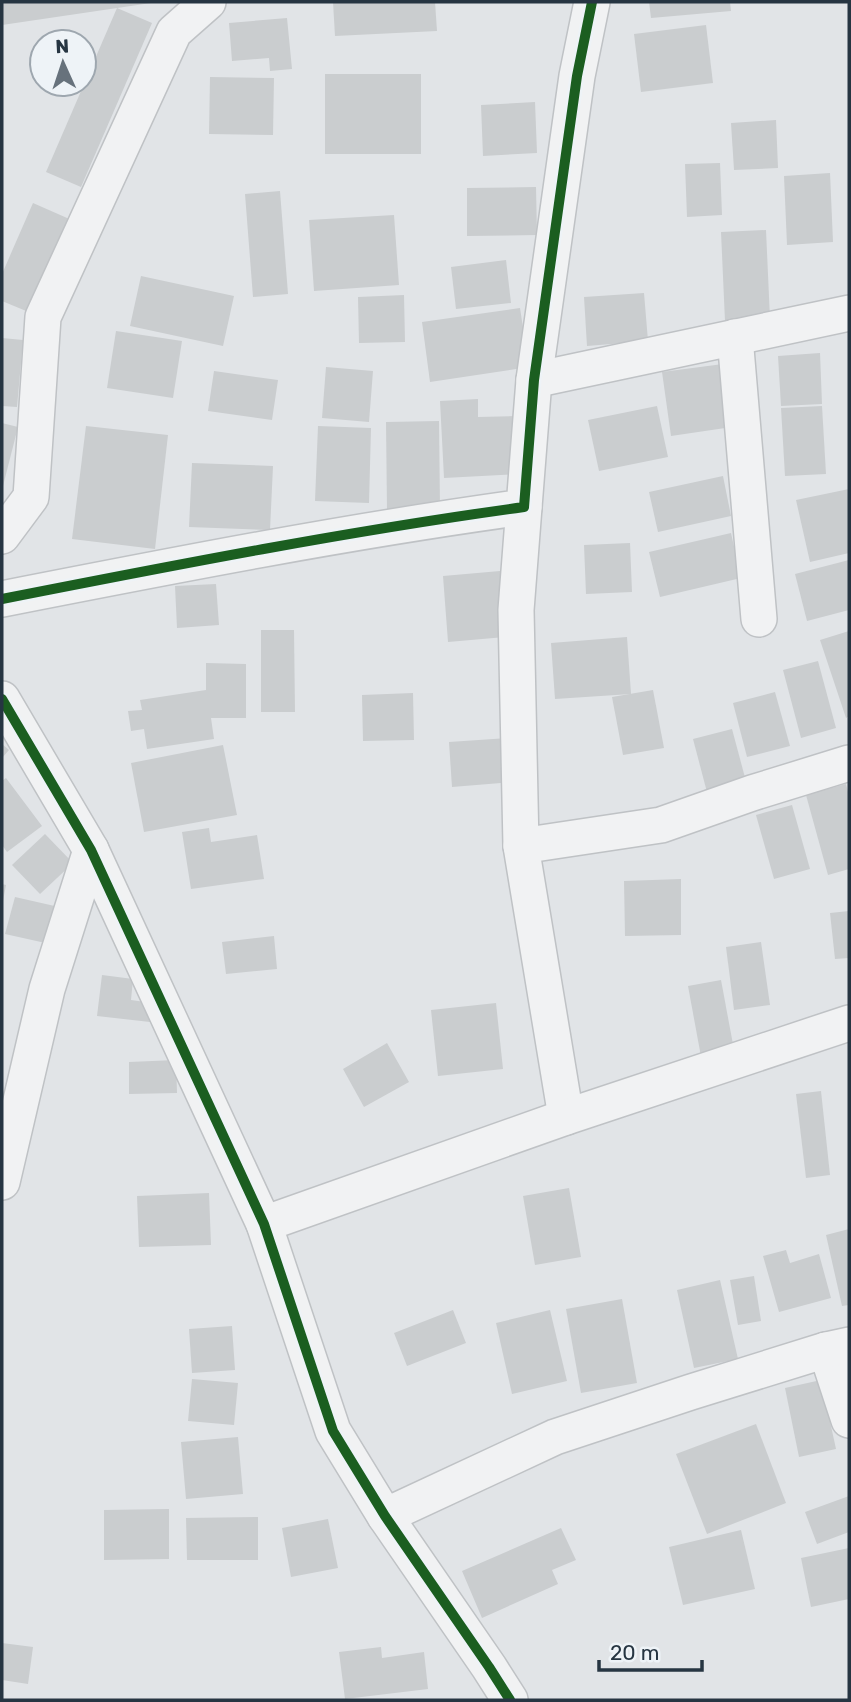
<svg xmlns="http://www.w3.org/2000/svg" width="851" height="1702" viewBox="0 0 851 1702" font-family="Rubik,sans-serif">
<style>
.building{fill:#cacdcf}
.lines{fill:none;stroke-linecap:round;stroke-linejoin:round}
.minor-casing{stroke:#bfc2c5;stroke-width:38}
.minor{stroke:#f1f2f3;stroke-width:35}
.cycleway-casing{stroke:#eef3f7;stroke-width:15}
.cycleway{stroke:#1b5e20;stroke-width:10}
</style>
<rect width="100%" height="100%" fill="#e1e4e7"/>
<g class="building">
<polygon points="2,2 151,2 151,3 2,25"/>
<polygon points="333,2 435,2 437,31 335,36"/>
<polygon points="649,2 730,2 731,11 651,18"/>
<polygon points="117,8 152,23 81,187 46,172"/>
<polygon points="287,18 292,69 270,71 269,58 232,61 229,23"/>
<polygon points="706,25 713,83 641,92 634,34"/>
<rect x="325" y="74" width="96" height="80"/>
<polygon points="210,77 274,78 273,135 209,134"/>
<polygon points="535,102 537,153 483,156 481,105"/>
<polygon points="776,120 778,168 734,170 731,123"/>
<polygon points="720,163 722,215 687,217 685,164"/>
<polygon points="830,173 833,242 787,245 784,176"/>
<polygon points="536,187 537,235 467,236 467,188"/>
<polygon points="280,191 288,294 253,297 245,194"/>
<polygon points="33,203 83,225 43,318 2,301 2,274"/>
<polygon points="394,215 399,285 314,291 309,220"/>
<polygon points="766,230 770,319 725,321 721,232"/>
<polygon points="506,260 511,303 456,309 451,267"/>
<polygon points="141,276 234,296 223,346 130,326"/>
<polygon points="644,293 648,341 587,346 584,297"/>
<polygon points="404,295 405,342 359,343 358,297"/>
<polygon points="520,308 529,367 430,382 422,322"/>
<polygon points="116,331 182,341 173,398 107,388"/>
<polygon points="2,338 23,340 17,407 2,406"/>
<polygon points="820,353 822,404 781,406 778,356"/>
<polygon points="723,364 732,427 671,436 662,372"/>
<polygon points="326,367 373,371 369,422 322,418"/>
<polygon points="214,371 278,380 272,420 208,411"/>
<polygon points="478,399 478,417 517,416 519,474 444,478 440,401"/>
<polygon points="657,406 668,457 599,471 588,420"/>
<polygon points="822,406 826,474 785,476 781,408"/>
<polygon points="439,421 440,509 387,510 386,422"/>
<polygon points="2,423 18,427 3,486 2,486"/>
<polygon points="86,426 168,435 155,549 72,539"/>
<polygon points="318,426 371,428 369,503 315,501"/>
<polygon points="192,463 273,466 270,530 189,527"/>
<polygon points="723,476 731,516 658,532 649,492"/>
<polygon points="849,489 849,553 810,562 796,500"/>
<polygon points="731,533 741,578 660,597 649,552"/>
<polygon points="630,543 632,592 586,594 584,545"/>
<polygon points="849,560 849,610 807,621 795,574"/>
<polygon points="500,571 505,637 448,642 443,576"/>
<polygon points="216,584 219,625 177,628 175,586"/>
<polygon points="261,630 294,630 295,712 261,712"/>
<polygon points="849,631 849,716 846,718 820,640"/>
<polygon points="627,637 631,694 555,699 551,643"/>
<polygon points="818,661 836,728 801,738 783,670"/>
<polygon points="206,663 246,664 246,718 211,718 214,739 147,749 144,729 131,731 128,711 142,710 140,700 206,690"/>
<polygon points="653,690 664,748 623,755 612,697"/>
<polygon points="775,692 790,746 747,757 733,703"/>
<polygon points="413,693 414,740 363,741 362,695"/>
<polygon points="732,729 747,785 708,796 693,739"/>
<polygon points="508,738 512,782 452,787 449,742"/>
<polygon points="2,744 9,750 2,758"/>
<polygon points="223,745 237,815 144,832 131,763"/>
<polygon points="6,778 42,826 7,852 2,845 2,781"/>
<polygon points="846,784 849,796 849,869 828,875 806,795"/>
<polygon points="792,805 810,869 774,879 756,815"/>
<polygon points="209,828 211,842 257,835 264,879 191,889 182,832"/>
<polygon points="45,834 73,863 40,894 12,865"/>
<polygon points="681,879 681,935 625,936 624,881"/>
<polygon points="2,884 6,885 3,901 2,901"/>
<polygon points="15,897 59,907 50,944 5,934"/>
<polygon points="849,911 849,958 835,959 830,913"/>
<polygon points="274,936 277,969 226,974 222,942"/>
<polygon points="761,942 770,1005 734,1010 726,947"/>
<polygon points="102,975 133,979 131,1000 152,1003 150,1022 97,1016"/>
<polygon points="721,980 735,1055 702,1062 688,986"/>
<polygon points="496,1003 503,1069 438,1076 431,1010"/>
<polygon points="387,1043 409,1082 364,1107 343,1069"/>
<polygon points="176,1060 177,1093 129,1094 129,1062"/>
<polygon points="821,1091 830,1175 806,1178 796,1094"/>
<polygon points="569,1188 581,1257 535,1265 523,1196"/>
<polygon points="209,1193 211,1245 139,1247 137,1196"/>
<polygon points="849,1229 849,1305 842,1306 826,1235"/>
<polygon points="786,1250 790,1263 819,1254 831,1298 779,1312 763,1256"/>
<polygon points="754,1276 761,1321 738,1325 730,1280"/>
<polygon points="720,1280 738,1359 694,1368 677,1290"/>
<polygon points="622,1299 637,1383 581,1393 566,1309"/>
<polygon points="453,1310 466,1343 407,1366 394,1333"/>
<polygon points="550,1310 567,1381 512,1394 496,1323"/>
<polygon points="232,1326 235,1370 192,1373 189,1329"/>
<polygon points="192,1379 238,1383 234,1425 188,1421"/>
<polygon points="821,1380 836,1449 799,1457 785,1388"/>
<polygon points="756,1424 786,1503 707,1534 676,1454"/>
<polygon points="238,1437 243,1494 186,1499 181,1442"/>
<polygon points="849,1496 849,1532 817,1544 805,1512"/>
<polygon points="169,1509 169,1559 104,1560 104,1510"/>
<polygon points="258,1517 258,1560 187,1560 186,1518"/>
<polygon points="328,1519 338,1568 291,1577 282,1528"/>
<polygon points="561,1528 576,1560 552,1570 558,1584 482,1618 462,1571"/>
<polygon points="741,1530 755,1589 683,1605 669,1547"/>
<polygon points="849,1548 849,1599 811,1607 801,1558"/>
<polygon points="2,1643 33,1647 28,1684 2,1680"/>
<polygon points="381,1647 382,1658 424,1652 428,1689 345,1699 339,1652"/>
</g>
<g class="lines">
<g class="minor-casing">
<g id="minor">
<polyline points="735,337 759,619"/>
<polyline points="534,380 849,313"/>
<polyline points="524,507 516,610 521,846 566,1117"/>
<polyline points="2,536 31,497 43,317 174,32 208,2"/>
<path d="M2,599C175,565 349,531 524,507L534,380L577,76L592,2"/>
<polyline points="2,699 91,850 264,1224 333,1431 385,1516 489,1667 510,1700"/>
<polyline points="521,846 661,825 752,793 849,763"/>
<polyline points="2,1182 47,989 91,850"/>
<polyline points="264,1224 566,1117 849,1023"/>
<polyline points="826,1350 849,1420"/>
<polyline points="385,1516 555,1437 691,1392 826,1350 849,1345"/>
</g>
</g>
<use href="#minor" class="minor"/>
<g class="cycleway-casing">
<g id="cycleway">
<path d="M2,599C175,565 349,531 524,507L534,380L577,76L592,2"/>
<polyline points="2,699 91,850 264,1224 333,1431 385,1516 489,1667 510,1700"/>
</g>
</g>
<use href="#cycleway" class="cycleway"/>
</g>
<rect width="851" height="1702" fill="none" stroke="#263542" stroke-width="7"/>
<g transform="translate(63 63) rotate(357)"><circle r="33" fill="#eef3f7" stroke="#9ea7af" stroke-width="2"/>
<path d="M0-5L12 26L0 18L-12 26Z" fill="#67727c"/>
<text y="-10" font-size="19" font-weight="bold" text-anchor="middle" fill="#263542">N</text>
</g>
<path d="M599 1660v10h103v-10" fill="none" stroke="#263542" stroke-width="3.5"/>
<text x="610" y="1660" font-size="21" fill="#263542" stroke="#eef3f7" stroke-width="5" paint-order="stroke">20 m</text>
</svg>
